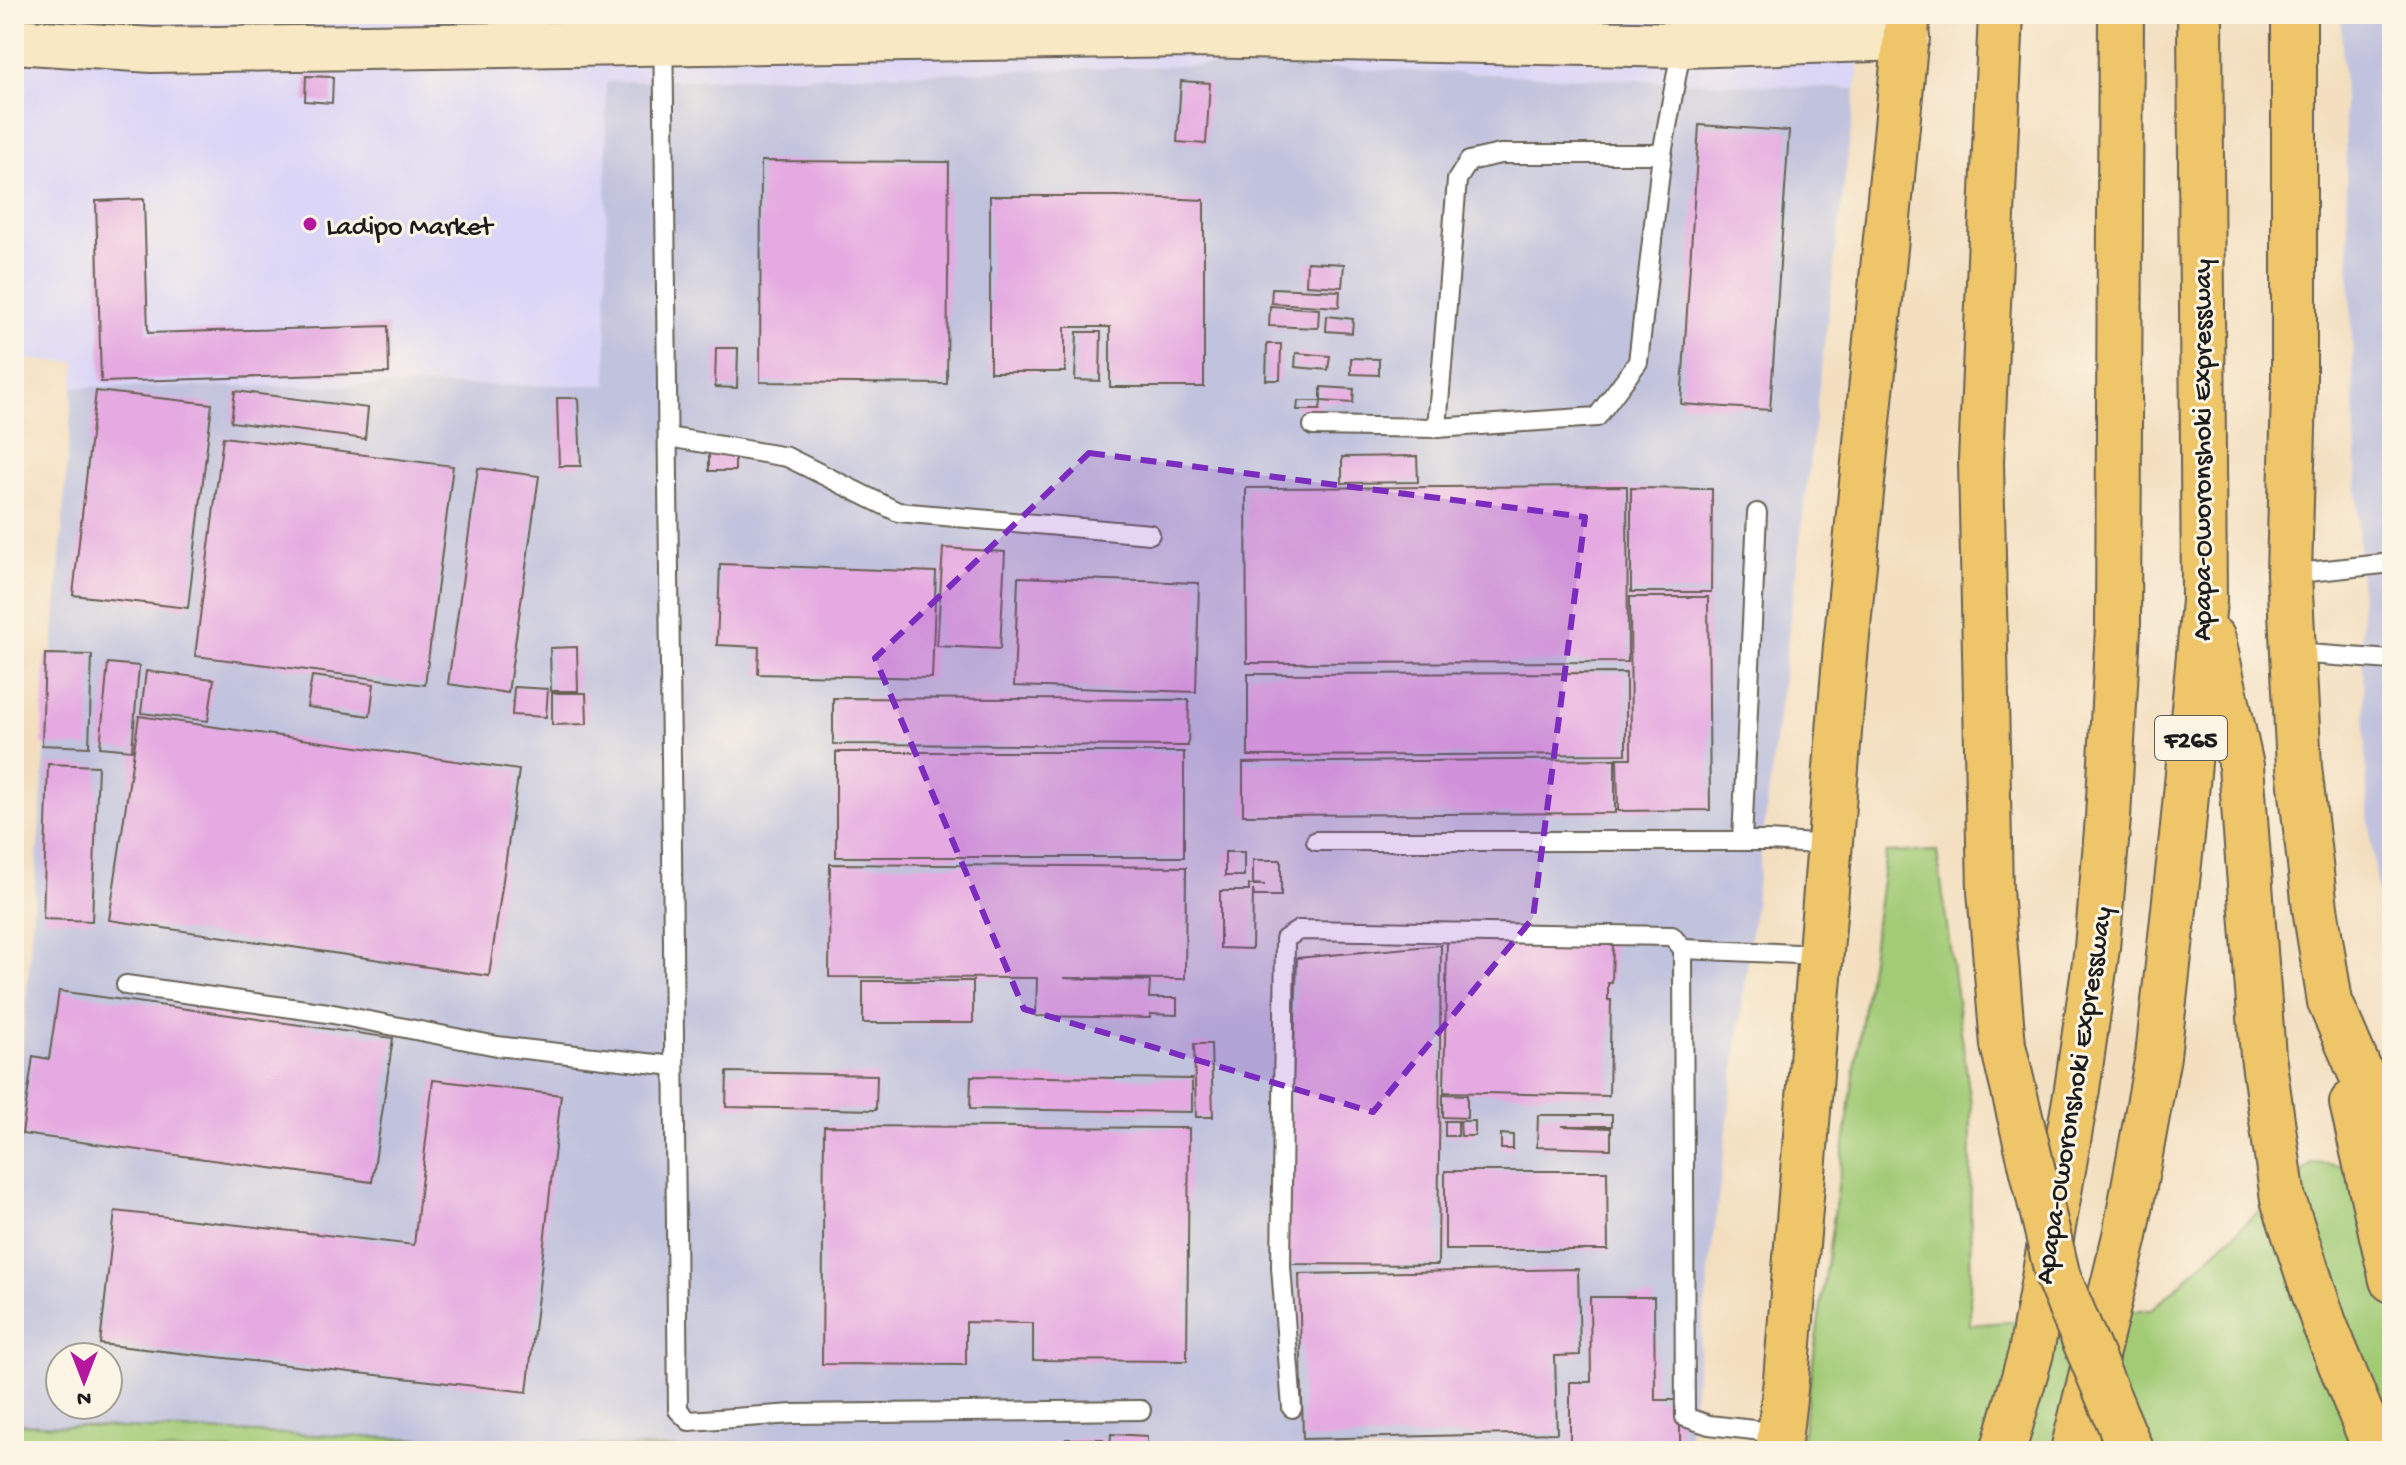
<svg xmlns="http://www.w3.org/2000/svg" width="2406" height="1465" viewBox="0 0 2406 1465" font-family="'Gochi Hand',sans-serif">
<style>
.built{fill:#dbd6f7}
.industrial{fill:#c1c2dd;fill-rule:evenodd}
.green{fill:#a2cb76;stroke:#5f7449;stroke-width:2}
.building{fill:#e5aae1}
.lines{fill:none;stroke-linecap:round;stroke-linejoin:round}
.service-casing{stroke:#676055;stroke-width:22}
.secondary-casing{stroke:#676055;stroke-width:48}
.primary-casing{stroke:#676055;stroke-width:48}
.motorway-casing{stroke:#676055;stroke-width:48}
.service{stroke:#fff;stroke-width:18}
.secondary{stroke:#f8e8c3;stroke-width:44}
.primary{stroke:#eec569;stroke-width:44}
.motorway{stroke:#eec569;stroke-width:44}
.motorway-bridge-casing{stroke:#676055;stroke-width:48;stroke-linecap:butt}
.motorway-bridge{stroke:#eec569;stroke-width:44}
.marked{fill:#7b2cbf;fill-opacity:0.2;stroke:#7b2cbf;stroke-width:6;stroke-dasharray:16 10;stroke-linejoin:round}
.poi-dot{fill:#b5179e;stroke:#fcf5e5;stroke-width:3}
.labels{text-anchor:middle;stroke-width:6;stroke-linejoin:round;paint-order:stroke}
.shield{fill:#fcf5e5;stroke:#5f5d58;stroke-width:2}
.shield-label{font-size:26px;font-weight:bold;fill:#1c1c1c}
.poi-label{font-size:28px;fill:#1c1c1c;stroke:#fcf5e5;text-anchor:start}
.street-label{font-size:28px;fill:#1c1c1c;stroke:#fcf5e5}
</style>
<rect width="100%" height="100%" fill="#fcf5e5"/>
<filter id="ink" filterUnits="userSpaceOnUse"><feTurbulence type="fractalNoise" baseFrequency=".0125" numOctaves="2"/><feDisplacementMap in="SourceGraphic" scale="16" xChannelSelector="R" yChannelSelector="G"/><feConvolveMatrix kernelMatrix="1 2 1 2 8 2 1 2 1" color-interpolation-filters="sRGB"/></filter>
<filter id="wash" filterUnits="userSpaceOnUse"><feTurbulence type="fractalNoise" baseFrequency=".006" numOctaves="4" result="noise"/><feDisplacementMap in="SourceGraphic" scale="32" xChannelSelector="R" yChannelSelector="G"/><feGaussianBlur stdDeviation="1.8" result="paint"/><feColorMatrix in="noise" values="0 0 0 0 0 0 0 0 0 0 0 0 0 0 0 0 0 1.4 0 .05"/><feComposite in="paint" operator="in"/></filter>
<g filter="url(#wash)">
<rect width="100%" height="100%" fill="#f3dfc0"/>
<polygon class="built" points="14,14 1864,14 1856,89 1241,64 607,82 607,385 73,387 76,362 14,359"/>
<g class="industrial">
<polygon points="2341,14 2392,14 2392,1001 2368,815"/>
<path d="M1241,64L1856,89L1687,1451H743L14,1424V1161L73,387L607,385L606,82ZM60,1357H108V1405H60Z"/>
</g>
<g class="green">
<polygon points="1937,851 1971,1105 1970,1325 2151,1310 2312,1163 2392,1169 2392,1451 1800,1451 1886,853"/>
<polygon points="14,1424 743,1451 14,1451"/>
</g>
<g id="blocks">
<g class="building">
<polygon points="306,76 333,77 332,103 305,101"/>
<polygon points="1181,81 1210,83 1206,144 1177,142"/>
<polygon points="1699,125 1789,131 1770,410 1681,404"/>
<polygon points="761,161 949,162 947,384 760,382"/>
<polygon points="14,162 25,163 16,298 14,298"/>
<polygon points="990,196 1117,196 1204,200 1204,387 1110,387 1110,327 1065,327 1065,372 990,372"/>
<polygon points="144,199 148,333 388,326 389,373 101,382 96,201"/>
<polygon points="1307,262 1344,264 1342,287 1306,285"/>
<polygon points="1272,288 1340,291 1339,307 1271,303"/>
<polygon points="1270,306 1319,309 1318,328 1269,326"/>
<polygon points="1327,316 1353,319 1352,333 1326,331"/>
<polygon points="1077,332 1101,332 1100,381 1075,380"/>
<polygon points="1267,344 1281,344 1280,380 1266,380"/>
<polygon points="716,348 738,348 737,388 715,387"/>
<polygon points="1296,353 1330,356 1328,370 1295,367"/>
<polygon points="1351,358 1379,359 1379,375 1351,374"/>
<polygon points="1321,387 1354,389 1353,403 1321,401"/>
<polygon points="96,391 212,404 188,608 73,595"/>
<polygon points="235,391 368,408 365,439 231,422"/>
<polygon points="557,398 578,398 581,466 559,466"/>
<polygon points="1298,401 1321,401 1320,410 1297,410"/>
<polygon points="223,437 453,466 425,685 195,656"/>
<polygon points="709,452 735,453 735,471 709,471"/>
<polygon points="1417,456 1418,482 1342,483 1342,457"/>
<polygon points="478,468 539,476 508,693 448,684"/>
<polygon points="1627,486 1628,662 1247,663 1246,488"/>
<polygon points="1631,488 1712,489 1711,592 1631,592"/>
<polygon points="943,548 1005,552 1000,649 937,646"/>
<polygon points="720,564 936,572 932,678 758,674 759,647 717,645"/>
<polygon points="1018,577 1199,583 1196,692 1014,686"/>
<polygon points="1630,597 1708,597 1710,810 1618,811 1617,758 1631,758"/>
<polygon points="577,647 578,691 551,691 550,648"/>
<polygon points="45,654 92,655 89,747 42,745"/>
<polygon points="108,663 139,666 132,750 100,747"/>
<polygon points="146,671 214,679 208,721 141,713"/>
<polygon points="1626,673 1626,754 1248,756 1248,674"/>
<polygon points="312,676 374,684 370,716 307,707"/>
<polygon points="514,687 548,689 546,717 512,715"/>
<polygon points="552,693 586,693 587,724 552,725"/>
<polygon points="833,698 1189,700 1188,746 833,744"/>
<polygon points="139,716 519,770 489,976 109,920"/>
<rect x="836" y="752" width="348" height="105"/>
<polygon points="1615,759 1615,813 1243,815 1243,763"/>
<polygon points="48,764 98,766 92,921 43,919"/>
<rect x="1225" y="852" width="19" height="24"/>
<polygon points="1253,860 1281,860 1281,896 1254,896 1253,890 1252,949 1220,948 1220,891 1249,891 1249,885 1265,885 1253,884"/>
<polygon points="830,864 1186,867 1185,979 1064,978 1150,981 1149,998 1177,998 1177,1015 1150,1014 1150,1018 1036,1016 1037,978 829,977"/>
<polygon points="1447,939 1613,943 1612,983 1608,983 1608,1000 1611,1000 1609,1096 1444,1092"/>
<polygon points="1441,945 1438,1265 1287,1264 1297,958"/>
<rect x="863" y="981" width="110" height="42"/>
<polygon points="59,991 393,1038 372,1182 22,1134 33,1056 49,1059"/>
<polygon points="1194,1044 1211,1044 1213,1117 1196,1117"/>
<polygon points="727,1072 877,1075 876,1110 726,1107"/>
<polygon points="971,1076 1192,1079 1192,1112 970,1109"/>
<polygon points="433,1080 561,1095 527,1392 100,1344 115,1211 414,1245"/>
<polygon points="1443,1094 1467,1095 1467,1118 1443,1117"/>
<polygon points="1538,1115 1612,1115 1612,1126 1562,1126 1611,1128 1611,1149 1537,1147"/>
<rect x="1445" y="1121" width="13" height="15"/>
<polygon points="1460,1121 1475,1121 1475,1136 1461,1136"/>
<polygon points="824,1126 1189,1128 1187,1361 1033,1360 1033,1323 966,1322 966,1365 822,1364"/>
<polygon points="1501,1134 1513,1135 1513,1149 1501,1149"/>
<polygon points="1445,1171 1607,1171 1608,1250 1445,1250"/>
<polygon points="1578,1269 1580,1355 1555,1356 1557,1433 1303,1439 1299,1274"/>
<polygon points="1590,1297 1654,1297 1655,1400 1680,1400 1680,1451 1561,1451 1561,1443 1570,1443 1570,1382 1591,1382"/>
<polygon points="1111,1434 1147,1436 1147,1451 1110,1450"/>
<rect x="1066" y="1439" width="37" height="12"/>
</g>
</g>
</g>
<g filter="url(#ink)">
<use href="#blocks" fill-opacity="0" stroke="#676055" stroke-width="2"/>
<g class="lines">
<g class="service-casing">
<g id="service">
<polyline points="663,14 678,1410 689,1421 793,1414 1141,1410"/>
<polyline points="1313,426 1437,428 1597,417 1638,362 1662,154 1682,45"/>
<polyline points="1437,428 1457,180 1469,161 1500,154 1662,154"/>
<polyline points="668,437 787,457 898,512 1150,534"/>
<polyline points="2289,574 2392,563"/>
<polyline points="2294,653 2392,660"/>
<polyline points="1316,841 1768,841 1830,845"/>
<polyline points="1742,841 1757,513"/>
<polyline points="1683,949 1821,955"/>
<polyline points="126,985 328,1013 497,1046 674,1066"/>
<polyline points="1292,1408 1281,1267 1285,939 1299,930 1672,936 1683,949 1685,1417 1709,1425 1780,1433"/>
</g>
</g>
<g class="secondary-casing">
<polyline id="secondary" points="14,41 152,50 1190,35 1682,45 1907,38"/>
</g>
<g class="primary-casing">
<g id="primary">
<polyline points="2294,14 2294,392 2289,574 2299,767 2315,908 2330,1002 2392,1146"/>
<polyline points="2352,1103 2392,1280"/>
<polyline points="1778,1451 1786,1380 1846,646 1908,14"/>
</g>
</g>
<g class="motorway-casing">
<g id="motorway">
<polyline points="2001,14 1981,461 1990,891 2003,1045"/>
<polyline points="2213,639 2241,766 2263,1056 2283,1199 2324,1323 2376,1451"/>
<polyline points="2003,1451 2031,1353 2077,1089 2097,948 2108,818 2118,628 2121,14"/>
<polyline points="2073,1451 2125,1236 2158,1056 2183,827 2204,601 2200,14"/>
</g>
</g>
<use href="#service" class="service"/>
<use href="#secondary" class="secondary"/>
<use href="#primary" class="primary"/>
<use href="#motorway" class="motorway"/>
<g class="motorway-bridge-casing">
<polyline id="motorway-bridge" points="2003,1045 2058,1277 2131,1451"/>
</g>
<use href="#motorway-bridge" class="motorway-bridge"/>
</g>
</g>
<path class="marked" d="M1089,453L1585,517L1533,918L1373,1112L1024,1009L875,658Z"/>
<circle class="poi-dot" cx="310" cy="224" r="8"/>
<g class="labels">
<rect class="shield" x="2155" y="716" width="72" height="44" rx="6"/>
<g class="shield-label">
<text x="2191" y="747">F265</text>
</g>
<g class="poi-label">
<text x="326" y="234">Ladipo Market</text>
</g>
<g class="street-label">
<text transform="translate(2200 450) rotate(-90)" y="10">Apapa-Oworonshoki Expressway</text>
<text transform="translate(2071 1095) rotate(-81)" y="10">Apapa-Oworonshoki Expressway</text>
</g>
</g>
<rect width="2406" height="1465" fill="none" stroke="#fcf5e5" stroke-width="48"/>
<g transform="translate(84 1381) rotate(180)"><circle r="38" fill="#fcf5e5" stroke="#a29e95" stroke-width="2"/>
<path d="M0-6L14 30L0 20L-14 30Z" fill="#b5179e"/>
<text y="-12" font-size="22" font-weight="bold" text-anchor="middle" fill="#1c1c1c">N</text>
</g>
</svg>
